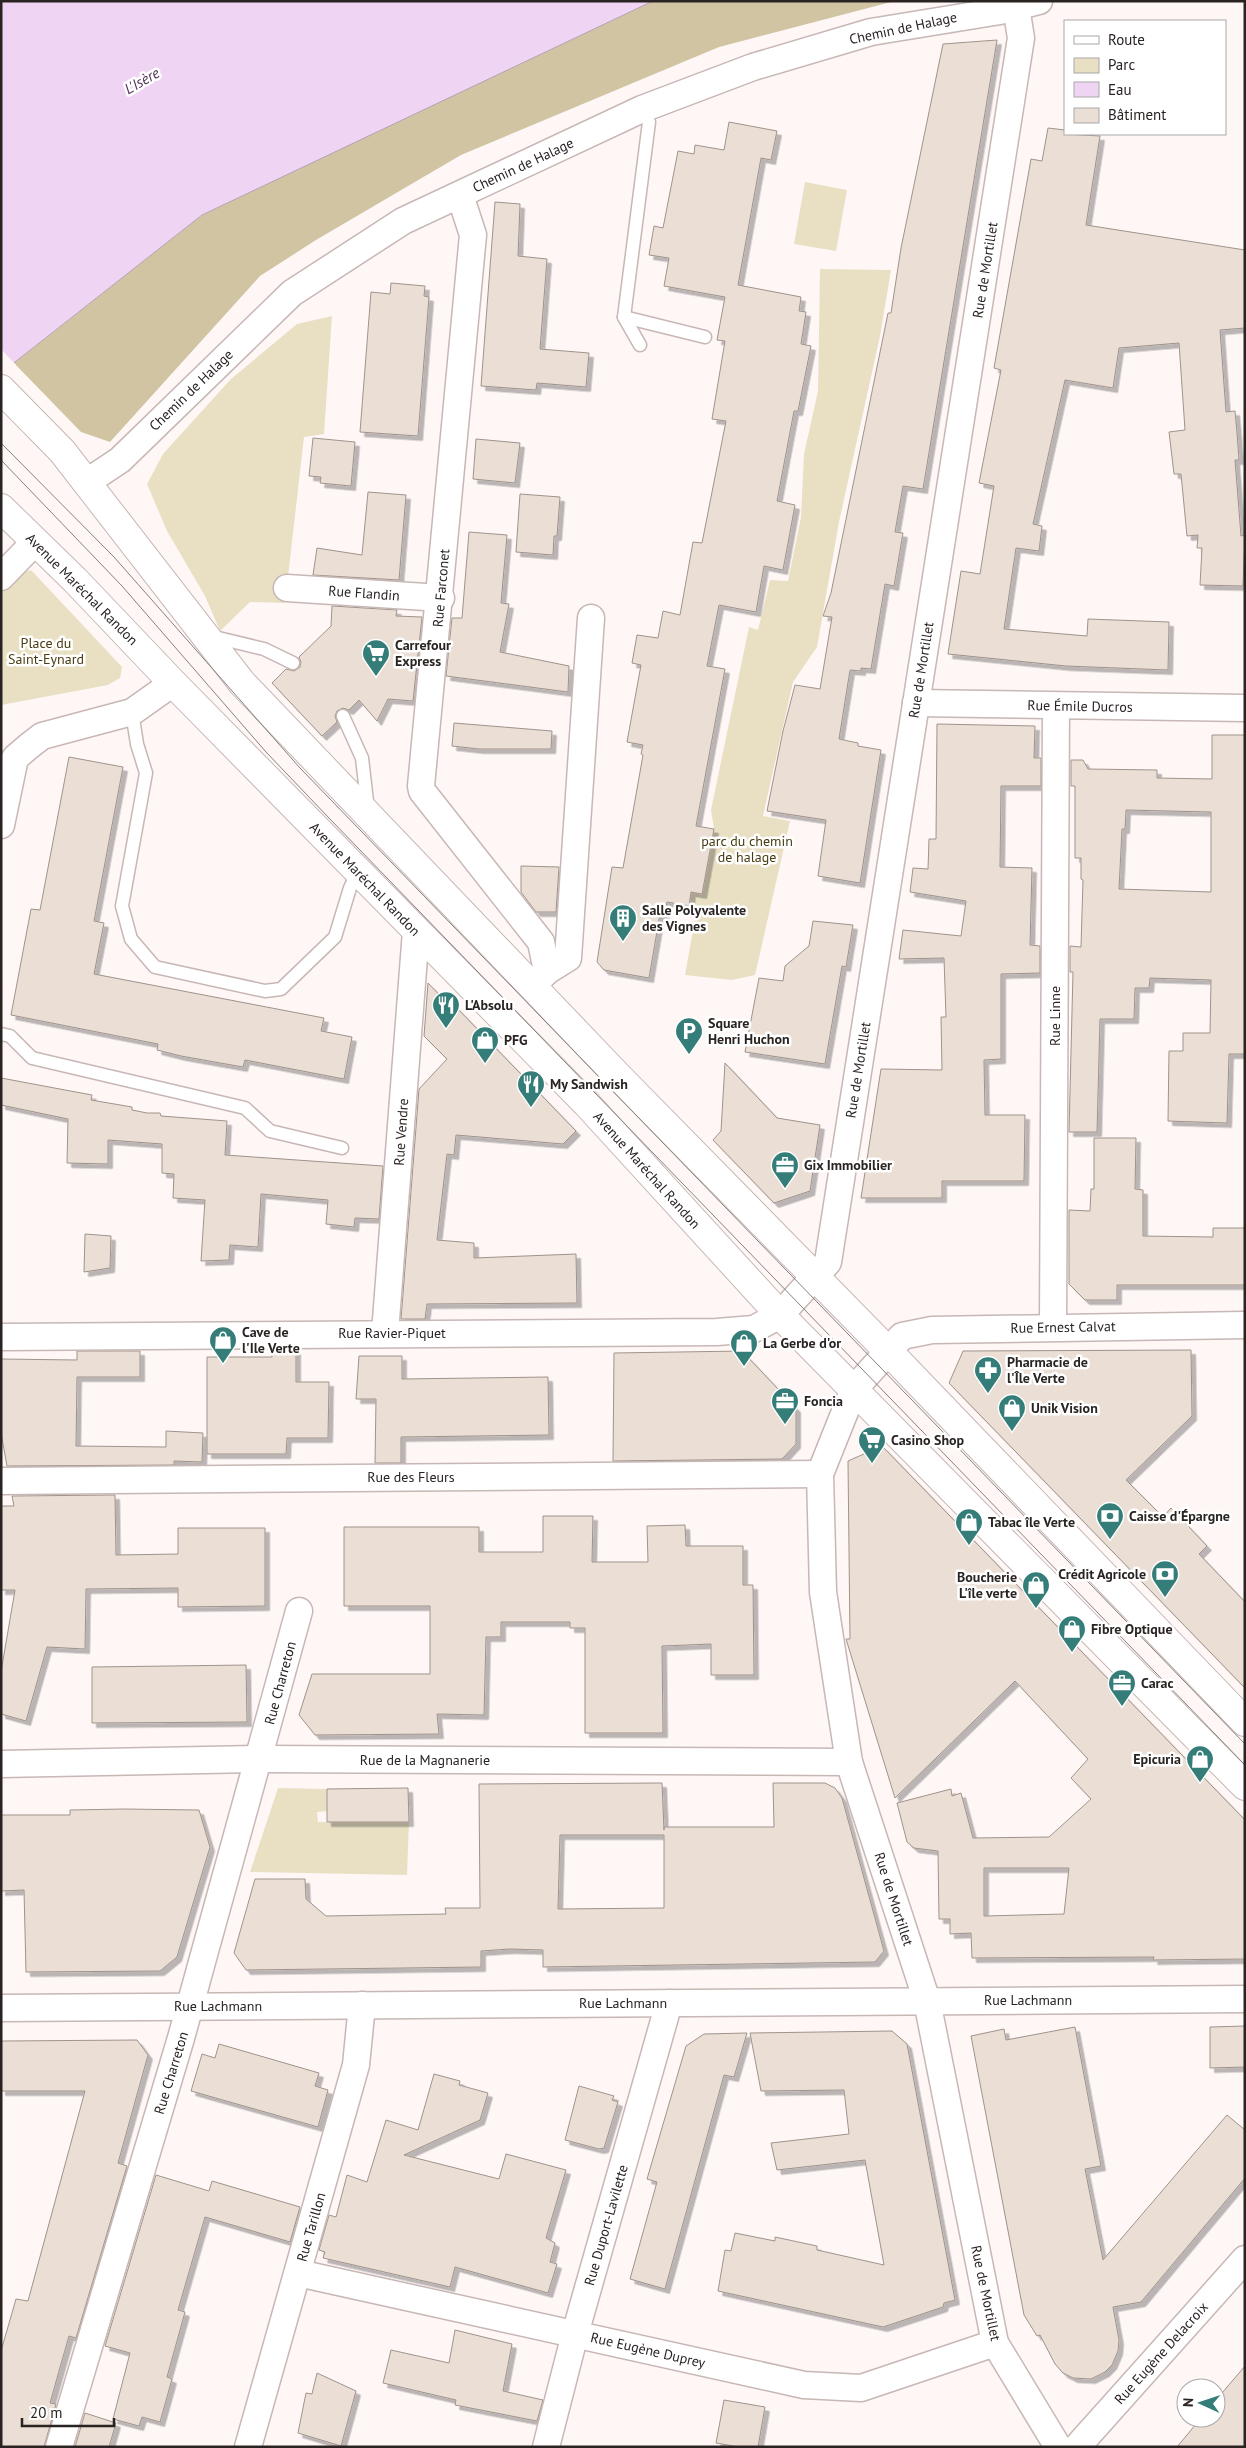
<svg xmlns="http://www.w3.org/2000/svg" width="1246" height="2448" viewBox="0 0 1246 2448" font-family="'PT Sans',sans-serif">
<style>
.green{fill:#e9e0c4}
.forest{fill:#d0c4a2}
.water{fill:#efd5f3;stroke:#b4a0b4}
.pier{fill:#fef7f6}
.building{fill:#eaded5;stroke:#9f938b;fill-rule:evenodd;filter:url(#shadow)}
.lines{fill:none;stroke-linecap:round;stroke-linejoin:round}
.service-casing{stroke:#c7b7b5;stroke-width:15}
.minor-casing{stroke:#c7b7b5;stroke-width:29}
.tertiary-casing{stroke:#c7b7b5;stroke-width:30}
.service{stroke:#fff;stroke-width:12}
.minor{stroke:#fff;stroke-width:26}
.tertiary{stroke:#fff;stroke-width:28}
.tram{stroke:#87807f;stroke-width:1}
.labels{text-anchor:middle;stroke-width:5;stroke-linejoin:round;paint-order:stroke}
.street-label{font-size:14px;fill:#292322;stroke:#fff}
.park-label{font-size:14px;fill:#493c11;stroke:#fff}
.poi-label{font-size:14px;font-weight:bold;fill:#292322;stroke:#fff;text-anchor:start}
.water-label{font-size:15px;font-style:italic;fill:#502f56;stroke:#fff}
</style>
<defs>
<filter id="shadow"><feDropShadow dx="4.5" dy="4.5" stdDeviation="0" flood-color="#0004"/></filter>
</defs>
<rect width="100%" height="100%" fill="#fef7f6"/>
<g class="green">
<polygon points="805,182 847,190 836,251 794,244"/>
<polygon points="820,269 891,270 880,336 839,522 817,647 793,682 763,816 790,821 755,975 732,980 685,975 697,908 689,906 691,892 702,894 714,829 711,810 749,627 758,630 770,580 788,581 801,517 804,454 818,391"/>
<polygon points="332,316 324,434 304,437 285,603 250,602 220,631 205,596 167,531 147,484 163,454 231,379 297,324"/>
<polygon points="31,570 122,667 120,678 108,685 1,705 1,584 8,577"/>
<polygon points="278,1788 327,1789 327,1811 317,1812 318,1822 409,1822 407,1875 250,1872"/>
</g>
<polygon class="forest" points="653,1 895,1 719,47 461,155 316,240 260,276 110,442 81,432 14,363 202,215"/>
<polygon class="water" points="1,1 653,1 202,215 1,373"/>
<polygon class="pier" points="1,349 16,365 1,375"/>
<g class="building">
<polygon points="997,40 923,489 903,486 895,532 903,533 894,586 885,584 871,669 861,668 861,671 850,670 839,739 858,743 858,746 881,750 860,883 818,876 826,820 767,811 783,731 795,685 820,689 832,617 823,616 831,593 888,313 891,313 901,248 943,44"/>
<polygon points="729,122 777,131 771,160 761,158 738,285 801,297 799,311 806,312 801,344 811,346 798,411 794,411 777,501 795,505 783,570 764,566 756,612 719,605 707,666 725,669 696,826 714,829 702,894 691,892 689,906 667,902 664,915 660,914 649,978 604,970 597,962 612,867 623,868 643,755 641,754 643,745 627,742 641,665 632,663 637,635 658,638 663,611 680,615 693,542 702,543 726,421 712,419 725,341 717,340 725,297 664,286 669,258 649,255 654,226 663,228 678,151 694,154 695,145 724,150"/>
<polygon points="1048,128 1065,130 1065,134 1100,136 1086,225 1245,250 1245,328 1220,330 1226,412 1235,411 1237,433 1239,460 1235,460 1241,536 1245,535 1243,586 1200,585 1202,548 1197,548 1198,535 1187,536 1181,474 1174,474 1169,432 1185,430 1179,343 1119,348 1113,388 1065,380 1033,524 1042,526 1039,551 1016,548 1004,629 1087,636 1088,619 1169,622 1168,670 1066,666 948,654 961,571 980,574 994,486 979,483 1001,370 994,368 1031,159 1042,161"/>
<polygon points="495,202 520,204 518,256 547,259 540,349 589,353 586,387 537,383 536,390 481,386"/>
<polygon points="391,283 425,286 424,296 429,297 418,436 360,432 371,292 390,294"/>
<polygon points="313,438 355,442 351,486 320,483 321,477 309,476"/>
<polygon points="476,439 520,443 515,483 473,479"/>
<polygon points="368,492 406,495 399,580 313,575 317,548 362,555"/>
<polygon points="520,494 560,497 557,536 554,536 553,555 516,552"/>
<polygon points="469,532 507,535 501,603 509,604 500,652 569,666 568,692 446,676 452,618 462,618"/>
<polygon points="332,606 397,610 396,616 422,617 413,701 388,699 377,721 359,700 349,710 343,708 337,711 335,716 337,722 322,736 272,683 286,669 294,671 300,667 301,662 299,657 331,626"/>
<polygon points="454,723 552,731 551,749 479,749 452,746"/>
<polygon points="937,724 1035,726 1034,758 1041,758 1041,786 1001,786 1000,867 1032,868 1030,945 1040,946 1040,973 1001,974 1001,1059 984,1060 985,1115 1025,1115 1024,1181 942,1181 942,1198 861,1198 881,1069 942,1070 941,1017 946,1017 944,958 899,959 903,930 961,936 966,901 910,892 913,868 928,869 929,839 936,839"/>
<path d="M1212,735H1245V1054H1229L1227,1123L1168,1121L1169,1051H1183V1033H1210L1211,980L1150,978L1149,988H1135L1134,1019H1100L1097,1132H1069L1073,972H1070V946L1081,947L1083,880L1081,879V858H1075V786H1071V760H1083L1088,769L1157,770V778L1212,779ZM1126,810L1211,812V892L1119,889L1122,829H1125Z"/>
<polygon points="69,757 123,767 94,921 104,923 94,974 324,1018 321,1031 352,1037 344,1079 245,1060 243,1067 181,1056 157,1050 158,1044 11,1015 31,909 40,910"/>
<polygon points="521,866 559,867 556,912 536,912 521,892"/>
<polygon points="813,921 853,925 846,967 842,966 825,1064 745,1052 759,978 783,981 785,966 809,946"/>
<polygon points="428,983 452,1008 455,1006 576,1131 563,1144 456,1135 454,1155 447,1154 437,1240 474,1243 474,1258 576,1254 577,1303 427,1304 425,1319 401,1319 419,1089 447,1059 424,1036"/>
<polygon points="725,1063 777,1118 820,1125 810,1191 774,1203 713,1140 721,1131"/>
<polygon points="1,1078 92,1095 91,1100 132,1107 132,1110 147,1113 160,1113 161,1116 227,1121 225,1155 383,1166 379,1219 355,1218 354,1227 326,1224 328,1200 261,1194 258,1247 230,1245 229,1260 201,1261 205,1200 173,1198 174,1174 162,1173 162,1144 108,1140 108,1164 67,1163 68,1119 1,1105"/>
<polygon points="1094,1138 1136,1138 1135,1189 1143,1190 1143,1236 1213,1237 1213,1228 1245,1228 1245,1285 1117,1285 1117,1300 1085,1300 1069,1284 1069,1210 1090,1211 1091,1189 1094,1189"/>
<polygon points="85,1234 111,1236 110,1268 84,1272"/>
<polygon points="272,1350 296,1350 296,1382 329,1382 328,1438 287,1438 286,1454 207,1454 207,1357 272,1357"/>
<polygon points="1191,1350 1192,1416 1126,1480 1163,1517 1171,1508 1207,1546 1199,1554 1245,1602 1245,1688 949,1383 963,1351"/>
<polygon points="77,1351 140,1351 140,1377 77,1377 76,1446 166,1447 166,1431 203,1433 202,1462 174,1461 174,1465 7,1466 1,1433 1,1359 77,1360"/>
<polygon points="742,1351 796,1408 796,1444 782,1459 613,1461 614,1353"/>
<polygon points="359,1356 402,1356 402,1379 548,1377 549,1435 401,1437 401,1463 375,1463 376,1399 356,1399"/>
<path d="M882,1446L1245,1820V1959L1153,1960L1154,1957L972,1958L971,1933L950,1934V1919H939L938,1851L914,1848L907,1842L897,1803L951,1789L952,1796L961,1793L973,1838L1049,1837L1091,1799L1071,1778L1088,1759L1015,1681L895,1798L846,1639H850L848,1461ZM984,1868H1069L1064,1914L984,1916Z"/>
<polygon points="115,1495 116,1555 178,1554 178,1528 265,1528 265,1606 178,1607 178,1588 86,1589 85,1649 47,1647 26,1721 1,1714 1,1672 15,1590 1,1590 1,1506 14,1506 12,1496"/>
<polygon points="543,1516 593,1516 592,1562 648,1562 647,1526 685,1525 686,1546 743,1546 743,1585 753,1585 754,1675 711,1675 711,1644 662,1646 663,1733 585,1733 585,1628 570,1628 570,1622 501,1622 501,1637 486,1637 484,1715 437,1714 439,1734 315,1735 299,1715 312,1674 430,1674 430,1606 344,1606 344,1527 479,1527 479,1552 543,1552"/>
<polygon points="246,1665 247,1722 92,1723 92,1667"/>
<path d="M662,1783L664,1830V1827H774L773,1783H825L835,1788L842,1798L884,1951L875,1962L543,1967V1950L510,1949L481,1951V1967L246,1970L234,1953L255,1879H305L306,1899L326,1916L446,1914L445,1908H480L479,1784ZM560,1835H664V1908L558,1909Z"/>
<polygon points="408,1788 409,1822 327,1822 327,1789"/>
<polygon points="124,1809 199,1810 210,1847 177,1957 160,1971 26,1972 24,1890 1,1891 1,1815 70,1815 70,1810"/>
<polygon points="1245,2026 1245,2067 1210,2068 1210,2027"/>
<polygon points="1075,2027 1101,2166 1085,2169 1103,2260 1227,2115 1245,2130 1245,2178 1141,2302 1113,2307 1119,2340 1118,2351 1112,2365 1105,2372 1091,2379 1073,2378 1063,2373 1055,2364 1040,2335 1037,2336 1024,2315 971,2036 1004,2029 1006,2040"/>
<polygon points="892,2031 907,2044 955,2300 944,2303 943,2307 883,2327 718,2291 725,2250 731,2251 735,2233 775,2241 775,2237 817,2246 817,2250 884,2265 865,2160 777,2170 771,2143 849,2134 844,2090 761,2091 750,2033"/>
<polygon points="747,2033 734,2077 724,2075 665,2289 630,2279 657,2182 647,2179 686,2046 704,2034"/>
<polygon points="137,2040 148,2055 118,2163 127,2166 76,2338 69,2336 59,2371 50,2403 56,2404 44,2447 1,2447 1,2351 16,2299 28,2301 85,2091 1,2091 1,2041"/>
<polygon points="219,2044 319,2073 315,2086 328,2090 318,2127 191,2091 202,2054 215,2058"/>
<polygon points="434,2074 460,2081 459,2085 488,2093 480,2120 404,2155 499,2179 506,2154 566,2170 546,2238 555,2243 550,2262 557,2264 548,2293 455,2267 450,2287 323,2258 325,2252 319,2250 329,2215 336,2217 347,2175 367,2182 386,2120 418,2130"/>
<polygon points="579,2086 614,2096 612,2100 618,2102 604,2148 599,2149 565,2140"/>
<polygon points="156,2175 209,2191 212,2181 300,2207 290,2242 205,2217 178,2310 185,2312 167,2377 172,2379 160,2422 142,2417 139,2426 113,2419 130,2353 105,2346"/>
<polygon points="455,2330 512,2344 503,2391 543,2400 537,2421 455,2405 456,2400 383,2383 391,2350 449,2363"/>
<polygon points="1245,2366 1245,2447 1177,2447 1201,2418 1216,2418 1216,2400"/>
<polygon points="317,2373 356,2391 341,2446 298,2433 306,2393 312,2394"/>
<polygon points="724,2400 765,2407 758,2447 739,2447 716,2443"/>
<polygon points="85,2413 116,2423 109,2447 75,2447"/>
</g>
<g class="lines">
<g class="service-casing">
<g id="service">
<polyline points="624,317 705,337"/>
<polyline points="640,345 624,317 649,122 642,109"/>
<polyline points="210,636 264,649 293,663"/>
<polyline points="132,712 137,744 146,773 122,906 131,939 155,967 265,991 281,989 335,937 350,888 358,871"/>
<polyline points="343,716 362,758 368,810"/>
<polyline points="1,1034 10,1036 32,1058 245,1108 270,1131 342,1148"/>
</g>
</g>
<g class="minor-casing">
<g id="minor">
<polyline points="460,195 473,235 421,786 422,791 541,942 547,971"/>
<polyline points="87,482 120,460 292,293 403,221 642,109 753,67 871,32 1000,11 1039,1"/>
<polyline points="1,577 35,542"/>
<polyline points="287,588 441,598"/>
<polyline points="916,703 1245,708"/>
<polyline points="1,825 15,758 29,746 42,736 132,712 173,683"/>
<polyline points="536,982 547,971 568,958 591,618"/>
<polyline points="1053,1327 1056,706"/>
<polyline points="385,1333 416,931"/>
<polyline points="1,1337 717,1332 754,1329 780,1315 828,1262 1021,38 1016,7"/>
<polyline points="1,1481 820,1474"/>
<polyline points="1,1764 260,1759 849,1762"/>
<polyline points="1,2008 1245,1999"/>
<polyline points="298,2273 804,2385 861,2388 995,2343"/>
<polyline points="59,2447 181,2038 299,1611"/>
<polyline points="248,2447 356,2065 362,2005"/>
<polyline points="546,2447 575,2334 669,2003"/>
<polyline points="1058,2447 995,2343 927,2001 849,1762 823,1592 820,1474 854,1389 902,1336 932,1330 1245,1325"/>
<polyline points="1077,2447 1245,2259"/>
</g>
</g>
<g class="tertiary-casing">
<g id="tertiary">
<polyline points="1,389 62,451 242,683 617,1075 888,1351 1245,1722"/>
<polyline points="1,508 75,580 173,683 587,1104 780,1315 1245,1786"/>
</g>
</g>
<use href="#service" class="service"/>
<use href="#minor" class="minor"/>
<use href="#tertiary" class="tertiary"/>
<g class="tram">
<polyline points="1,443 114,557 300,768 1245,1744"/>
<polyline points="1,460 122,586 266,752 329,818 1245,1765"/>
</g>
</g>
<defs>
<g id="supermarket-pin" transform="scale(1.4375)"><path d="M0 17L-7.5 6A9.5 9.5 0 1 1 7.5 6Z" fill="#357d78" stroke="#fff"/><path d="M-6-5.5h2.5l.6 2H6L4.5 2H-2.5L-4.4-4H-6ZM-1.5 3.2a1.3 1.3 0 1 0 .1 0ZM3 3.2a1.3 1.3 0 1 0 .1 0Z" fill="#fff"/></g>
<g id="building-pin" transform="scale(1.4375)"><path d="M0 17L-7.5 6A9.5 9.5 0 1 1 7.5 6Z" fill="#357d78" stroke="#fff"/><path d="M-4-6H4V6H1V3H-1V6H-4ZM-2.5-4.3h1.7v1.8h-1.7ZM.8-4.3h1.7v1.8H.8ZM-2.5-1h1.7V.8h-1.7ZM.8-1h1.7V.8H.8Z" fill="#fff"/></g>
<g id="restaurant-pin" transform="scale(1.4375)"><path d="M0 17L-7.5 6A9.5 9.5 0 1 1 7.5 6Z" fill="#357d78" stroke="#fff"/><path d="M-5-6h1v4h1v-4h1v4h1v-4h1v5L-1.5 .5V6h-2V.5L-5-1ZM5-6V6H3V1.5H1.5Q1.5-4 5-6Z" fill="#fff"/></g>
<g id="parking-pin" transform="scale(1.4375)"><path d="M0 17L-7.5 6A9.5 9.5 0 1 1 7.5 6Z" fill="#357d78" stroke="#fff"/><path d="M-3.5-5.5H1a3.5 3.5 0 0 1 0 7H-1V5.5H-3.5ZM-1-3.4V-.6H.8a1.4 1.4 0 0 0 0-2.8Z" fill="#fff"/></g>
<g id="shop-pin" transform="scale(1.4375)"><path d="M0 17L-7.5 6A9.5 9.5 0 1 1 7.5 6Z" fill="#357d78" stroke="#fff"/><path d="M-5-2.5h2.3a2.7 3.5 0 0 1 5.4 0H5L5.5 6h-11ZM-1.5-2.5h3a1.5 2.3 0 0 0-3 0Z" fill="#fff"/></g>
<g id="office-pin" transform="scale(1.4375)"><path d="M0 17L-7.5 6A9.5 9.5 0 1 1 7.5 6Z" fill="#357d78" stroke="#fff"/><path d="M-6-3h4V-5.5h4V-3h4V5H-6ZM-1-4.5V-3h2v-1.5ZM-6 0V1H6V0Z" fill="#fff"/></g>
<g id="pharmacy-pin" transform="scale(1.4375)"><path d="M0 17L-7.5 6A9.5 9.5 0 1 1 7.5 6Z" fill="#357d78" stroke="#fff"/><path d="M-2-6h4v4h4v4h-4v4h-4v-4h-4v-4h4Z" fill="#fff"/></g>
<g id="bank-pin" transform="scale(1.4375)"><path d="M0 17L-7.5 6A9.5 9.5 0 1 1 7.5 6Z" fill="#357d78" stroke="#fff"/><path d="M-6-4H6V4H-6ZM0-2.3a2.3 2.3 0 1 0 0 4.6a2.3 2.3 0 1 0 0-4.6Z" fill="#fff"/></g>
</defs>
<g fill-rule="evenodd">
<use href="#supermarket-pin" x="376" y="653"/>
<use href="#building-pin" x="623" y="918"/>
<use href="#restaurant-pin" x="446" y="1005"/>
<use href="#parking-pin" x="689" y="1031"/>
<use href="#shop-pin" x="485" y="1040"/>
<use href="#restaurant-pin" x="531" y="1084"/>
<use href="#office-pin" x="785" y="1165"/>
<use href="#shop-pin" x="223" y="1340"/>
<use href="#shop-pin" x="744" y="1343"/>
<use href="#pharmacy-pin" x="988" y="1370"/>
<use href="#office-pin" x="785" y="1401"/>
<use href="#shop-pin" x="1012" y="1408"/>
<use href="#supermarket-pin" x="872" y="1440"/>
<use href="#bank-pin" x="1110" y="1516"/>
<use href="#shop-pin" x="969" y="1522"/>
<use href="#bank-pin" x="1165" y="1574"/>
<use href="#shop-pin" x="1036" y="1585"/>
<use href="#shop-pin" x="1072" y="1629"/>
<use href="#office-pin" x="1122" y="1683"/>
<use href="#shop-pin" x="1200" y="1759"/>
</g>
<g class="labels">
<g class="street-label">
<text transform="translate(903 28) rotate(-12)" y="5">Chemin de Halage</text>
<text transform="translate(523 165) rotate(-25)" y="5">Chemin de Halage</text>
<text transform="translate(985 270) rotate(-81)" y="5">Rue de Mortillet</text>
<text transform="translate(191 390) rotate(-44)" y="5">Chemin de Halage</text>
<text transform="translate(441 588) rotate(-85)" y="5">Rue Farconet</text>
<text transform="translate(82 589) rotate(45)" y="5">Avenue Maréchal Randon</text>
<text transform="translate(364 593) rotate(4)" y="5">Rue Flandin</text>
<text transform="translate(921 670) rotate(-81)" y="5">Rue de Mortillet</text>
<text transform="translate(1080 706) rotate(1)" y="5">Rue Émile Ducros</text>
<text transform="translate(365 879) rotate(46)" y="5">Avenue Maréchal Randon</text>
<text transform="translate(1055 1016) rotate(-90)" y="5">Rue Linne</text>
<text transform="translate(858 1070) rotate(-81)" y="5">Rue de Mortillet</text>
<text transform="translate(401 1132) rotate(-86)" y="5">Rue Vendre</text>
<text transform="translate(647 1170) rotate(48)" y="5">Avenue Maréchal Randon</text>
<text transform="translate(1063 1327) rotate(-1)" y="5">Rue Ernest Calvat</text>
<text x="392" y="1338">Rue Ravier-Piquet</text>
<text x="411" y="1482">Rue des Fleurs</text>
<text transform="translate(280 1683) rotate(-75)" y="5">Rue Charreton</text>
<text x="425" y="1765">Rue de la Magnanerie</text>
<text transform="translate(894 1899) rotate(72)" y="5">Rue de Mortillet</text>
<text x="1028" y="2005">Rue Lachmann</text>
<text x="623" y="2008">Rue Lachmann</text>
<text x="218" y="2011">Rue Lachmann</text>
<text transform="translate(171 2073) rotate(-73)" y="5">Rue Charreton</text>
<text transform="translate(606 2225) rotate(-74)" y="5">Rue Duport-Lavilette</text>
<text transform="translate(311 2227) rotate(-74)" y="5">Rue Tarillon</text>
<text transform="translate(986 2293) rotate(78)" y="5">Rue de Mortillet</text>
<text transform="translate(648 2350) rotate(13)" y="5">Rue Eugène Duprey</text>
<text transform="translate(1161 2353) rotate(-48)" y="5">Rue Eugène Delacroix</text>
</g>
<g class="park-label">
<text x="46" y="648">Place du<tspan x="46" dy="16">Saint-Eynard</tspan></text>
<text x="747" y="846">parc du chemin<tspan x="747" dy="16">de halage</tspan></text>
</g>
<g class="poi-label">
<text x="395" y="650">Carrefour<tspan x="395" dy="16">Express</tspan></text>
<text x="642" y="915">Salle Polyvalente<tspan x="642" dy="16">des Vignes</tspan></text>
<text x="465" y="1010">L'Absolu</text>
<text x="708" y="1028">Square<tspan x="708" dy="16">Henri Huchon</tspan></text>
<text x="504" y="1045">PFG</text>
<text x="550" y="1089">My Sandwish</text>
<text x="804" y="1170">Gix Immobilier</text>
<text x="242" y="1337">Cave de<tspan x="242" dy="16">l'Ile Verte</tspan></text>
<text x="763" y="1348">La Gerbe d'or</text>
<text x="1007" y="1367">Pharmacie de<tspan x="1007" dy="16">l'Île Verte</tspan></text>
<text x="804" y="1406">Foncia</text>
<text x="1031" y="1413">Unik Vision</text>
<text x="891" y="1445">Casino Shop</text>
<text x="1129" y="1521">Caisse d'Épargne</text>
<text x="988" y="1527">Tabac île Verte</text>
<text x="1146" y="1579" text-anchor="end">Crédit Agricole</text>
<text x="1017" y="1582" text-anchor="end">Boucherie<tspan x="1017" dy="16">L'île verte</tspan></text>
<text x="1091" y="1634">Fibre Optique</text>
<text x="1141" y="1688">Carac</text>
<text x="1181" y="1764" text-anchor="end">Epicuria</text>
</g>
<g class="water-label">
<text transform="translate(142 81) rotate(-30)" y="5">L'Isère</text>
</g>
</g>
<rect width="1246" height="2448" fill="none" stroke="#292322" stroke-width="5"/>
<rect x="1064" y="20" width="162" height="115" fill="#ffffff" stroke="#a9a7a7"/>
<rect x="1074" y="36" width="25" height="8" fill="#ffffff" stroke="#a9a7a7"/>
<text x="1108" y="45" font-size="15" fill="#292322">Route</text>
<rect x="1074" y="58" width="25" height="15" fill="#e9e0c4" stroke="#a9a7a7"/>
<text x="1108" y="70" font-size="15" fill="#292322">Parc</text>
<rect x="1074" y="82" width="25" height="15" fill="#efd5f3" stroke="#a9a7a7"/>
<text x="1108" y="95" font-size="15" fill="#292322">Eau</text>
<rect x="1074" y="108" width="25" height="15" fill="#eaded5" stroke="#a9a7a7"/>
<text x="1108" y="120" font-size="15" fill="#292322">Bâtiment</text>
<g transform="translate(1201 2403) rotate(273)"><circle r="24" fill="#ffffff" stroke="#a9a7a7"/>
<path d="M0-4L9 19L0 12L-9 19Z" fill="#357d78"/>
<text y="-8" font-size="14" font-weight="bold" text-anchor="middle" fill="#292322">N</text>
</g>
<path d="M22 2418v8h92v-8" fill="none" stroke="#292322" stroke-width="2.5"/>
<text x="30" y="2418" font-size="15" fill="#292322" stroke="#ffffff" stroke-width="4" paint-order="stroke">20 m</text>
</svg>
